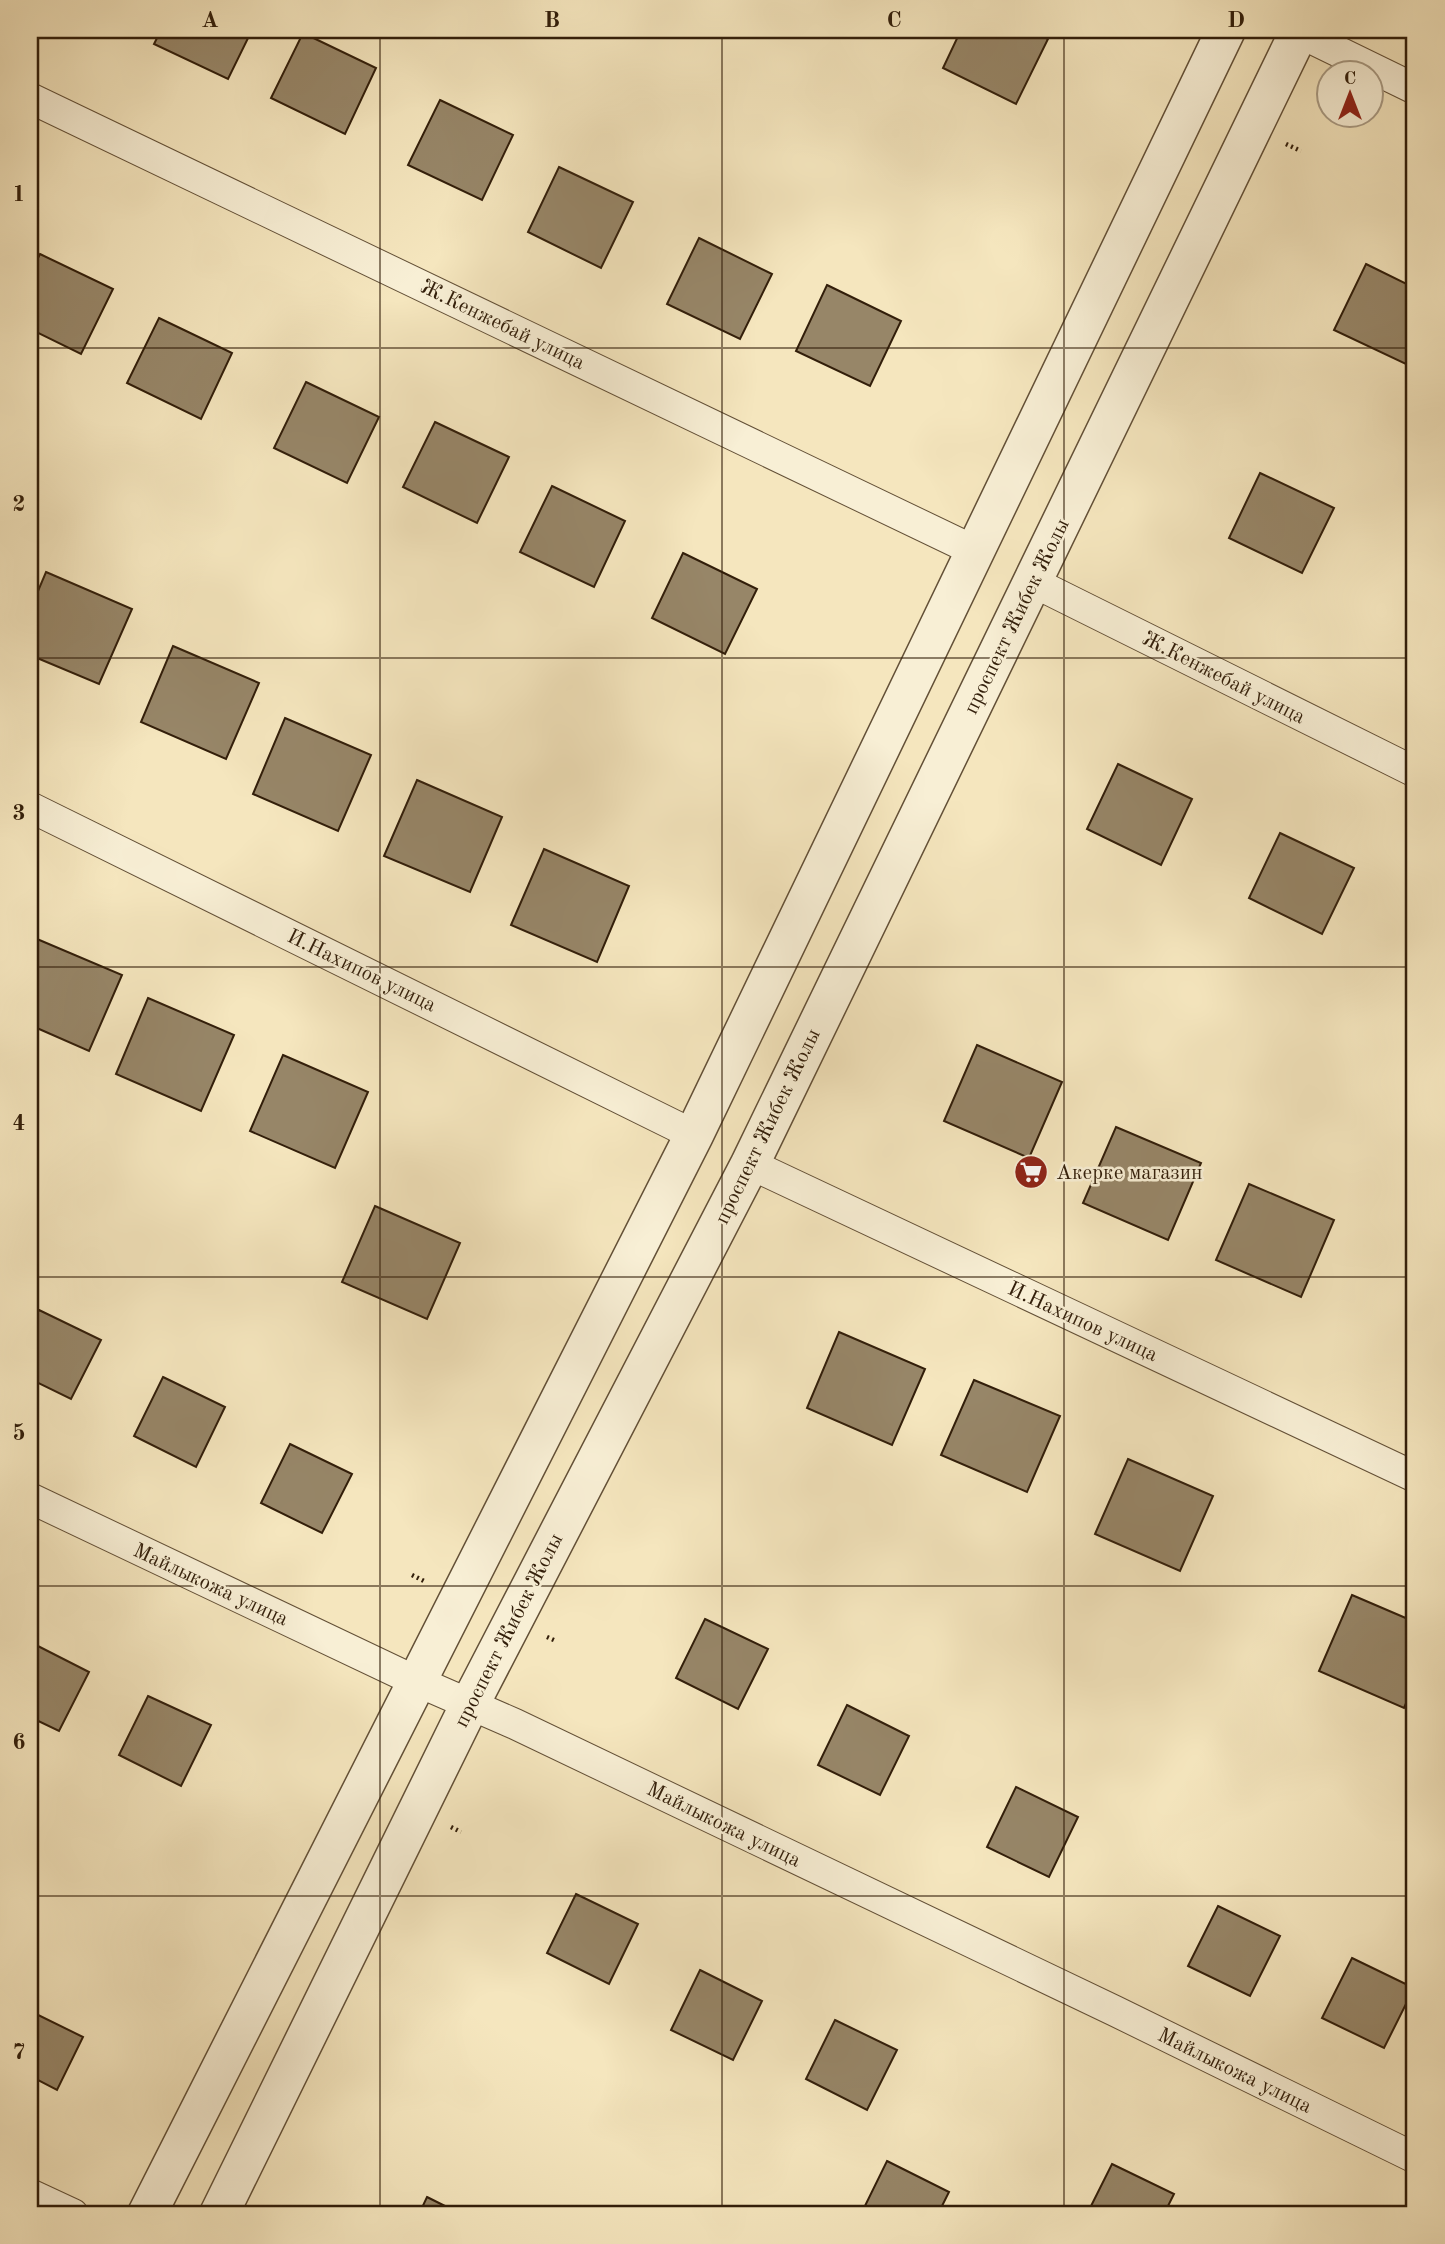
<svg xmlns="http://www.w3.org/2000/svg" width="1445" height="2244" viewBox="0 0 1445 2244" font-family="'Old Standard TT',serif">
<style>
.building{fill:#978668;stroke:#321e0a;stroke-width:2}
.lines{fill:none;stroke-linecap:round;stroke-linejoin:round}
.minor-casing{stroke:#635037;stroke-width:32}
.tertiary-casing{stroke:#635037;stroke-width:41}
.path{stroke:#321e0a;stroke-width:4.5;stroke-dasharray:2 3.5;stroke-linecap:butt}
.minor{stroke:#f8efd5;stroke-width:30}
.tertiary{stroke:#f8efd5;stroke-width:38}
.grid{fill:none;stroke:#321e0a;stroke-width:2;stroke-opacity:0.55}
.labels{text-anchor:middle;stroke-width:5;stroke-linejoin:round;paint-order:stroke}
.street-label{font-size:21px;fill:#321e0a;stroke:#f8efd5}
.poi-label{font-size:21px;fill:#321e0a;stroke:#f8efd5;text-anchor:start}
.neatline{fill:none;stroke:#321e0a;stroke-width:2.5}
.grid-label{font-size:23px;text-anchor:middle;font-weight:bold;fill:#321e0a}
</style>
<rect width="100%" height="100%" fill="#f5e6be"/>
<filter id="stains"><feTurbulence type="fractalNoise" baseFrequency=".00286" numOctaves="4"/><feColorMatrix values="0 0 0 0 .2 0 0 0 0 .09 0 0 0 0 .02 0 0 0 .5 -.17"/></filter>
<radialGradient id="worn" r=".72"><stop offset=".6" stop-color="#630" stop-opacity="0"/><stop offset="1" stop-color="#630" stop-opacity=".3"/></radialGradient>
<g class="building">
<polygon points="161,30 252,30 228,79 154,44"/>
<polygon points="961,30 1030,30 1048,39 1016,104 943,68"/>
<polygon points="303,33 376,68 345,134 271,98"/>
<polygon points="440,100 513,135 482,200 408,165"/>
<polygon points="559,167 633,202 601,268 528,232"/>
<polygon points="699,238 772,274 740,339 667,304"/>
<polygon points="40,254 113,289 81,354 30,329 30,274"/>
<polygon points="1366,264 1415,288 1415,350 1408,365 1334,330"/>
<polygon points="827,285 901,321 870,386 796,351"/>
<polygon points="159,318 232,353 201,419 127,383"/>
<polygon points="306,382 379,417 347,483 274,448"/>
<polygon points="435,422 509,457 477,523 403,487"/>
<polygon points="1260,473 1334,508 1302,573 1229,538"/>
<polygon points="552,486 625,521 594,587 520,552"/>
<polygon points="683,553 757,589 725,654 652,618"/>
<polygon points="46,572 132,609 99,684 30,655 30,610"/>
<polygon points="173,646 259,683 226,759 141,722"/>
<polygon points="285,718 371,755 338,831 253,794"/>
<polygon points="1118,764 1192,799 1161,865 1087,829"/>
<polygon points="417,780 502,817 470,892 384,856"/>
<polygon points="1280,833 1354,868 1322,934 1249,898"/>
<polygon points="544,849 629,886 597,962 511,925"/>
<polygon points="37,939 122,975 89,1051 30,1025 30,955"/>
<polygon points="148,998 234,1035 201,1111 116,1074"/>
<polygon points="977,1045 1062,1082 1029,1158 944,1121"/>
<polygon points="283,1055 368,1092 335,1168 250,1131"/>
<polygon points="1116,1127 1201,1163 1168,1240 1083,1203"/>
<polygon points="1249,1184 1334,1220 1301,1297 1216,1260"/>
<polygon points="375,1206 460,1243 427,1319 342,1282"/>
<polygon points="39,1310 101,1340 71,1399 30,1379 30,1328"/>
<polygon points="839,1332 925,1369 892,1445 807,1408"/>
<polygon points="163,1377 225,1407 196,1467 134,1436"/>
<polygon points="974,1380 1060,1416 1027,1492 941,1455"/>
<polygon points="290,1444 352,1474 322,1533 261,1503"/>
<polygon points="1128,1459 1213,1496 1180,1571 1095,1534"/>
<polygon points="1352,1595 1415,1622 1415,1682 1404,1708 1319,1671"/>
<polygon points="705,1619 768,1649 738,1709 676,1678"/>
<polygon points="30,1642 89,1672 59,1731 30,1717"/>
<polygon points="148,1696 211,1725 181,1786 119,1755"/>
<polygon points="847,1705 909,1736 880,1795 818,1765"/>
<polygon points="1016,1787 1078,1817 1049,1877 987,1847"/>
<polygon points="576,1894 638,1924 609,1984 547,1953"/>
<polygon points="1218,1906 1280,1936 1250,1996 1188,1966"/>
<polygon points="1352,1958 1414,1988 1384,2048 1322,2018"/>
<polygon points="700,1970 762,2001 733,2060 671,2030"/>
<polygon points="30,2011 83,2037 57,2090 30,2076"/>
<polygon points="835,2020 897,2050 867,2110 806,2079"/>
<polygon points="887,2161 949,2192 938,2214 861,2214"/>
<polygon points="1112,2164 1174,2194 1164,2214 1087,2214"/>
<polygon points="427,2197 461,2214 419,2214"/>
</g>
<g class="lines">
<g class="minor-casing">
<g id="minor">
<polyline points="1294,30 1415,89"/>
<polyline points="30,98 975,551"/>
<polyline points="1033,582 1415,772"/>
<polyline points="30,807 694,1135"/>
<polyline points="750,1164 1415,1477"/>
<polyline points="30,1498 405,1676 515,1724 1115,2011 1415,2158"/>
<polyline points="30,2194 73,2214"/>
</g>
</g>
<g class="tertiary-casing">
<g id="tertiary">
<polyline points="147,2214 694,1135 1226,30"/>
<polyline points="219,2214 470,1704 750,1164 1300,30"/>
</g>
</g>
<g class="path">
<polyline points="1286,144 1301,151"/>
<polyline points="412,1575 424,1581"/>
<polyline points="547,1637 556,1641"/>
<polyline points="451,1827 461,1832"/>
</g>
<use href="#minor" class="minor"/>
<use href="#tertiary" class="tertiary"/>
</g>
<path class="grid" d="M380,30V2214M722,30V2214M1064,30V2214M30,348H1415M30,658H1415M30,967H1415M30,1277H1415M30,1586H1415M30,1896H1415"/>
<defs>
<g id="supermarket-disc" transform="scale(1.75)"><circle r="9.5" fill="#8f2418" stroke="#f8efd5"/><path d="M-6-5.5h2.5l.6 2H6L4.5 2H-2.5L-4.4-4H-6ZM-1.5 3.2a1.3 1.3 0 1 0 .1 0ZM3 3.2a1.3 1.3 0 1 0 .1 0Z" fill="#fff"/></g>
</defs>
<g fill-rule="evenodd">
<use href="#supermarket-disc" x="1031" y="1172"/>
</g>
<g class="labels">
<g class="street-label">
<text transform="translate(503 324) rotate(26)" y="7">Ж.Кенжебай улица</text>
<text transform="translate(1016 616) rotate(-64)" y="7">проспект Жибек Жолы</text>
<text transform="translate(1224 677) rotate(27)" y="7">Ж.Кенжебай улица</text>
<text transform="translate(362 970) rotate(26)" y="7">И.Нахипов улица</text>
<text transform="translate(767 1126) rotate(-64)" y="7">проспект Жибек Жолы</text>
<text transform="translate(1083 1321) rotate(25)" y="7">И.Нахипов улица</text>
<text transform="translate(211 1584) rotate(25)" y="7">Майлыкожа улица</text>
<text transform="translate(508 1630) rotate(-63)" y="7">проспект Жибек Жолы</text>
<text transform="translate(724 1824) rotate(26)" y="7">Майлыкожа улица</text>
<text transform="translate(1235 2070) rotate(26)" y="7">Майлыкожа улица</text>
</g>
<g class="poi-label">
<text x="1056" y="1179">Акерке магазин</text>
</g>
</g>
<rect width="1445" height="2244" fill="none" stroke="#f5e6be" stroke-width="77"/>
<g transform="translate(1350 94)"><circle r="33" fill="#f8efd5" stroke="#a99b84" stroke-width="2"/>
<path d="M0-5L12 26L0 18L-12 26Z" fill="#8f2418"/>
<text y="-10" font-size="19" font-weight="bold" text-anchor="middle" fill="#321e0a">С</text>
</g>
<rect x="38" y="38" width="1368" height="2168" class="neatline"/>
<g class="grid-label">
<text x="210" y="27">A</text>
<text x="552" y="27">B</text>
<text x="894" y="27">C</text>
<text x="1236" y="27">D</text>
<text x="19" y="201">1</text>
<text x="19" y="511">2</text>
<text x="19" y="820">3</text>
<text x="19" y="1130">4</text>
<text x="19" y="1440">5</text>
<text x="19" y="1749">6</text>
<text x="19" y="2059">7</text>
</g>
<rect width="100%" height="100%" filter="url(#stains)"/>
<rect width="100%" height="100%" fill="url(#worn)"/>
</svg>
